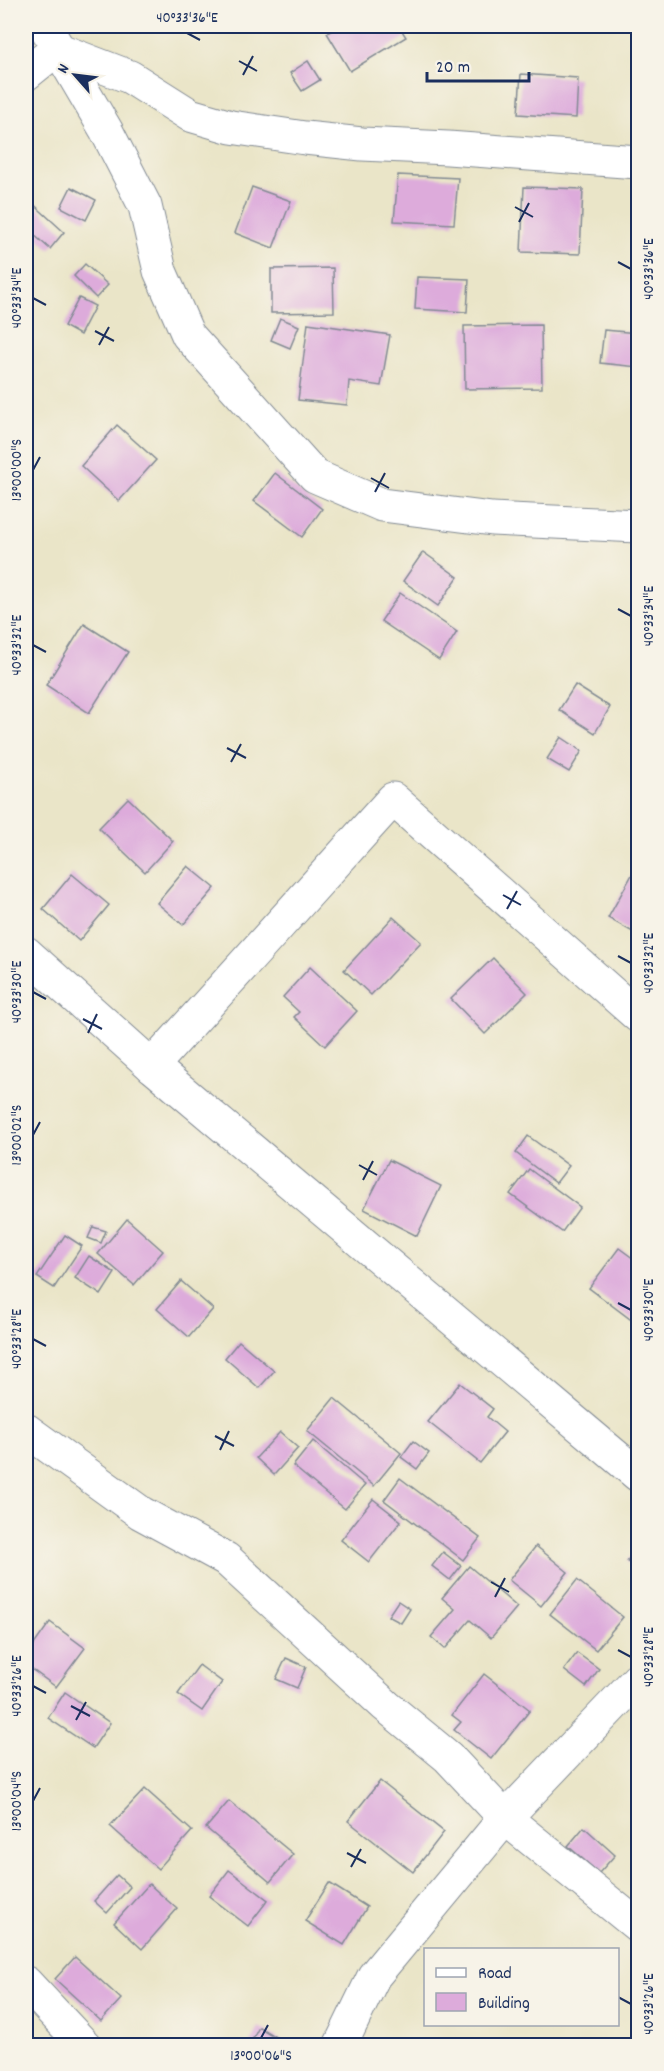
<svg xmlns="http://www.w3.org/2000/svg" width="664" height="2071" viewBox="0 0 664 2071" font-family="Dekko,sans-serif">
<style>
.building{fill:#ddabdb}
.lines{fill:none;stroke-linecap:round;stroke-linejoin:round}
.street-casing{stroke:#828a93;stroke-width:35}
.street{stroke:#fff;stroke-width:33}
.ticks{fill:none;stroke:#1b2f5e;stroke-width:2}
.neatline{fill:none;stroke:#1b2f5e;stroke-width:2}
.ticks-label{font-size:15px;text-anchor:middle;fill:#1b2f5e}
</style>
<rect width="100%" height="100%" fill="#f7f3e8"/>
<filter id="ink" filterUnits="userSpaceOnUse"><feTurbulence type="fractalNoise" baseFrequency=".0167" numOctaves="2"/><feDisplacementMap in="SourceGraphic" scale="12" xChannelSelector="R" yChannelSelector="G"/><feConvolveMatrix kernelMatrix="1 2 1 2 8 2 1 2 1" color-interpolation-filters="sRGB"/></filter>
<filter id="wash" filterUnits="userSpaceOnUse"><feTurbulence type="fractalNoise" baseFrequency=".008" numOctaves="4" result="noise"/><feDisplacementMap in="SourceGraphic" scale="24" xChannelSelector="R" yChannelSelector="G"/><feGaussianBlur stdDeviation="1.35" result="paint"/><feColorMatrix in="noise" values="0 0 0 0 0 0 0 0 0 0 0 0 0 0 0 0 0 1.4 0 .05"/><feComposite in="paint" operator="in"/></filter>
<g filter="url(#wash)">
<rect width="100%" height="100%" fill="#eae5c8"/>
<g id="blocks">
<g class="building">
<polygon points="340,26 399,26 406,37 350,71 327,33"/>
<polygon points="308,61 320,80 302,91 290,73"/>
<polygon points="521,74 578,78 576,118 518,114"/>
<polygon points="398,175 458,178 454,224 394,221"/>
<polygon points="71,187 96,200 86,220 61,207"/>
<polygon points="252,187 291,201 273,248 235,233"/>
<polygon points="524,187 583,189 580,254 521,252"/>
<polygon points="29,200 64,232 50,249 33,234 26,242 26,204"/>
<polygon points="85,264 108,285 96,298 74,276"/>
<polygon points="333,268 334,312 271,313 271,269"/>
<polygon points="417,277 469,279 467,312 415,309"/>
<polygon points="79,298 95,306 80,335 64,326"/>
<polygon points="280,318 299,326 290,348 271,340"/>
<polygon points="308,323 390,335 381,386 349,381 347,405 298,400"/>
<polygon points="541,325 542,388 465,389 464,326"/>
<polygon points="604,330 638,333 638,367 600,363"/>
<polygon points="117,425 156,460 119,501 81,466"/>
<polygon points="275,473 322,509 302,537 254,501"/>
<polygon points="423,552 458,577 438,606 403,581"/>
<polygon points="400,593 457,632 439,660 381,621"/>
<polygon points="84,624 128,652 89,713 46,685"/>
<polygon points="575,685 610,707 595,733 559,710"/>
<polygon points="561,737 582,751 569,772 547,759"/>
<polygon points="128,798 173,841 145,872 99,828"/>
<polygon points="638,864 638,935 608,918"/>
<polygon points="188,866 215,888 183,925 157,903"/>
<polygon points="72,874 109,905 79,941 43,909"/>
<polygon points="393,917 421,942 371,995 344,970"/>
<polygon points="493,958 527,993 485,1034 451,999"/>
<polygon points="310,967 357,1011 325,1046 294,1017 299,1012 283,997"/>
<polygon points="528,1136 569,1166 556,1183 516,1153"/>
<polygon points="389,1160 441,1186 417,1236 364,1209"/>
<polygon points="529,1169 580,1207 562,1232 510,1194"/>
<polygon points="127,1219 163,1251 134,1285 98,1254"/>
<polygon points="93,1227 106,1231 101,1243 88,1238"/>
<polygon points="65,1235 82,1246 54,1288 37,1277"/>
<polygon points="619,1248 638,1262 638,1325 589,1288"/>
<polygon points="89,1256 115,1273 101,1295 75,1278"/>
<polygon points="181,1281 213,1309 189,1337 157,1309"/>
<polygon points="239,1341 274,1371 259,1388 225,1358"/>
<polygon points="460,1383 493,1409 487,1417 505,1432 480,1463 428,1422"/>
<polygon points="334,1398 401,1453 374,1486 307,1431"/>
<polygon points="280,1432 298,1448 274,1475 256,1458"/>
<polygon points="313,1441 365,1485 345,1509 293,1466"/>
<polygon points="413,1441 429,1453 417,1469 401,1457"/>
<polygon points="400,1478 480,1538 463,1560 384,1500"/>
<polygon points="373,1499 401,1521 369,1562 341,1540"/>
<polygon points="536,1546 568,1572 541,1606 509,1580"/>
<polygon points="638,1547 638,1570 627,1561"/>
<polygon points="443,1552 461,1566 450,1580 432,1566"/>
<polygon points="469,1566 517,1607 491,1638 470,1620 445,1649 431,1637 455,1609 442,1598"/>
<polygon points="577,1580 623,1617 596,1650 550,1614"/>
<polygon points="398,1601 410,1609 401,1623 388,1616"/>
<polygon points="50,1622 85,1648 56,1687 26,1665 26,1656"/>
<polygon points="577,1653 599,1669 586,1687 564,1670"/>
<polygon points="286,1658 306,1667 297,1688 276,1679"/>
<polygon points="199,1665 222,1682 202,1711 178,1694"/>
<polygon points="484,1674 530,1710 491,1759 454,1730 461,1722 452,1715"/>
<polygon points="65,1692 110,1723 93,1748 48,1718"/>
<polygon points="380,1781 444,1832 413,1872 348,1821"/>
<polygon points="145,1789 192,1831 158,1869 110,1826"/>
<polygon points="229,1801 293,1854 270,1882 206,1828"/>
<polygon points="584,1827 615,1855 599,1873 568,1846"/>
<polygon points="229,1870 268,1900 248,1926 209,1896"/>
<polygon points="117,1875 130,1887 107,1913 94,1901"/>
<polygon points="329,1883 367,1907 344,1945 305,1921"/>
<polygon points="149,1884 177,1909 142,1949 114,1923"/>
<polygon points="75,1957 121,1999 101,2021 55,1979"/>
<polygon points="259,2027 290,2046 249,2046"/>
</g>
</g>
</g>
<g filter="url(#ink)">
<use href="#blocks" fill-opacity="0" stroke="#828a93" stroke-width="1.5"/>
<g class="lines">
<g class="street-casing">
<g id="street">
<polyline points="45,26 106,130 145,206 160,271 188,335 315,476 382,505 492,519 638,526"/>
<polyline points="26,74 57,49 130,77 190,115 231,127 305,138 362,144 448,148 638,162"/>
<polyline points="26,953 152,1066 638,1475"/>
<polyline points="152,1066 393,799 638,1016"/>
<polyline points="26,1430 141,1513 226,1559 386,1706 448,1757 505,1818 638,1926"/>
<polyline points="26,1983 85,2046"/>
<polyline points="340,2046 374,1976 505,1818 638,1679"/>
</g>
</g>
<use href="#street" class="street"/>
</g>
</g>
<path class="ticks" d="M187,33L200,40M239,61L257,71M243,75L253,56M515,207L533,217M519,222L529,203M618,262L631,269M33,298L46,305M95,331L114,341M99,345L109,327M33,470L40,457M371,478L389,488M375,492L385,473M618,609L631,616M33,645L46,652M227,748L246,758M231,762L241,744M503,895L521,905M507,909L517,891M618,956L631,963M33,992L46,999M83,1019L102,1029M88,1033L97,1014M33,1135L40,1122M359,1165L377,1175M363,1180L373,1161M618,1303L631,1310M33,1339L46,1346M215,1436L234,1446M220,1450L229,1431M491,1582L509,1592M495,1597L505,1578M618,1650L631,1657M33,1686L46,1693M71,1706L90,1716M76,1720L86,1702M33,1801L40,1788M347,1853L366,1863M351,1867L361,1849M618,1997L631,2004M261,2038L268,2025"/>
<rect width="664" height="2071" fill="none" stroke="#f7f3e8" stroke-width="66"/>
<rect x="424" y="1948" width="195" height="78" fill="#f7f3e8" stroke="#9fa5b1" stroke-width="1.5"/>
<rect x="436" y="1968" width="30" height="9" fill="#ffffff" stroke="#9fa5b1" stroke-width="1.5"/>
<text x="478" y="1978" font-size="18" fill="#1b2f5e">Road</text>
<rect x="436" y="1993" width="30" height="18" fill="#ddabdb" stroke="#9fa5b1" stroke-width="1.5"/>
<text x="478" y="2008" font-size="18" fill="#1b2f5e">Building</text>
<g transform="translate(75 75) rotate(298)" stroke="#f7f3e8" stroke-width="4.5" paint-order="stroke">
<path d="M0-4.5L10 22L0 15L-10 22Z" fill="#1b2f5e"/>
<text y="-9" font-size="16" font-weight="bold" text-anchor="middle" fill="#1b2f5e">N</text>
</g>
<path d="M427 72v9h102v-9" fill="none" stroke="#1b2f5e" stroke-width="3"/>
<text x="436" y="72" font-size="18" fill="#1b2f5e" stroke="#f7f3e8" stroke-width="4.5" paint-order="stroke">20 m</text>
<rect x="33" y="33" width="598" height="2005" class="neatline"/>
<g class="ticks-label">
<text x="187" y="22">40°33'36"E</text>
<text transform="translate(648 269) rotate(-90)" y="5">40°33'36"E</text>
<text transform="translate(16 298) rotate(-90)" y="5">40°33'34"E</text>
<text transform="translate(16 470) rotate(-90)" y="5">13°00'00"S</text>
<text transform="translate(648 616) rotate(-90)" y="5">40°33'34"E</text>
<text transform="translate(16 645) rotate(-90)" y="5">40°33'32"E</text>
<text transform="translate(648 963) rotate(-90)" y="5">40°33'32"E</text>
<text transform="translate(16 992) rotate(-90)" y="5">40°33'30"E</text>
<text transform="translate(16 1135) rotate(-90)" y="5">13°00'02"S</text>
<text transform="translate(648 1310) rotate(-90)" y="5">40°33'30"E</text>
<text transform="translate(16 1339) rotate(-90)" y="5">40°33'28"E</text>
<text transform="translate(648 1657) rotate(-90)" y="5">40°33'28"E</text>
<text transform="translate(16 1686) rotate(-90)" y="5">40°33'26"E</text>
<text transform="translate(16 1801) rotate(-90)" y="5">13°00'04"S</text>
<text transform="translate(648 2004) rotate(-90)" y="5">40°33'26"E</text>
<text x="261" y="2060">13°00'06"S</text>
</g>
</svg>
